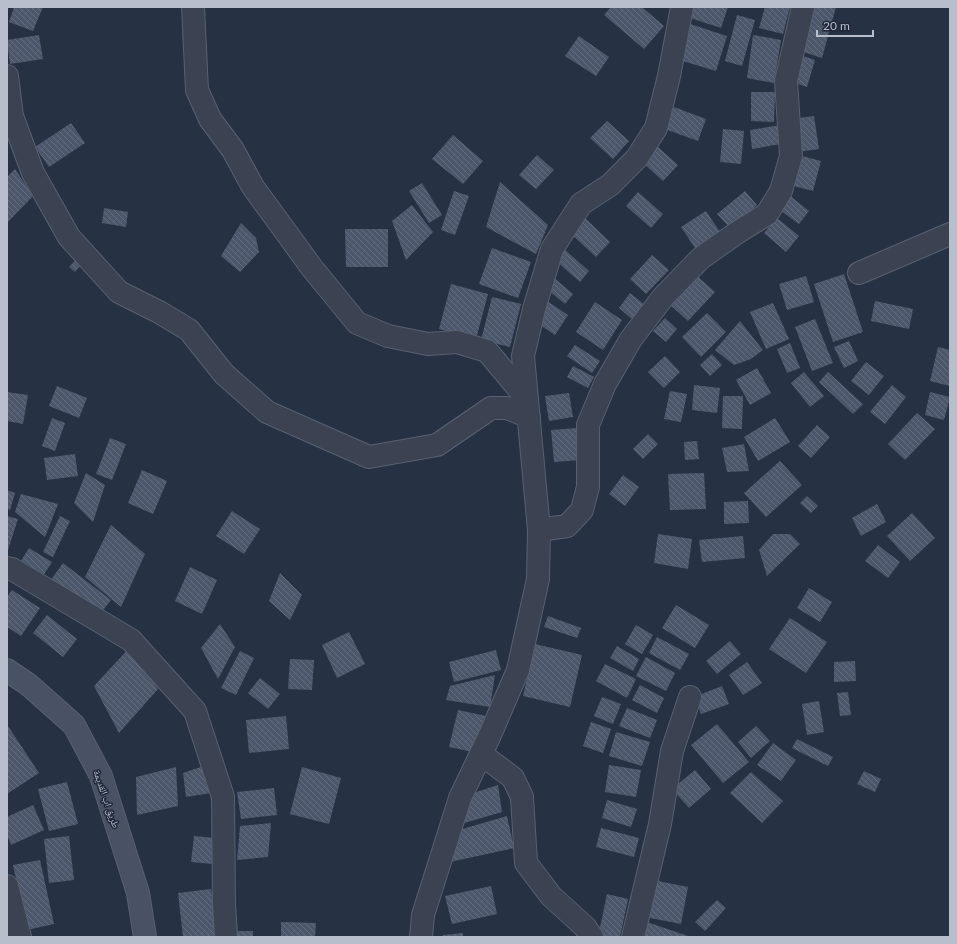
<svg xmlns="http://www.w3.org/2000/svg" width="957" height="944" viewBox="0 0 957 944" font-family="Lato,'Noto Naskh Arabic',sans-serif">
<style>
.building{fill:url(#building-back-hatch)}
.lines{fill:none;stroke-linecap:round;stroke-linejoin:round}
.street-casing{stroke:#59616f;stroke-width:24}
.secondary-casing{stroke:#59616f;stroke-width:24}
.street{stroke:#3b4352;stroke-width:22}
.secondary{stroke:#495265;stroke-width:22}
.labels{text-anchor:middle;stroke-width:3;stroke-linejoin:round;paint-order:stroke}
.street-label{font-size:10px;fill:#b8becc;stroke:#1f2838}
</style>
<defs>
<pattern id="building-back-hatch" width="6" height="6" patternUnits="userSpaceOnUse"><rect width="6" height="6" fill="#4c576c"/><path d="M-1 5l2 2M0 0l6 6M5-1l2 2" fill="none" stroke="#646d80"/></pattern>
</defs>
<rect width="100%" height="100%" fill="#263143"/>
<g class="building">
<polygon points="14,7 43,7 33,31 9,22"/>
<polygon points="611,7 642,7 664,26 644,49 604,15"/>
<polygon points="687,7 728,7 721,28 684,16"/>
<polygon points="765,7 790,7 783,34 759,28"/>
<polygon points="809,7 836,7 822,58 797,50"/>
<polygon points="737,15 755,20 742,66 725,61"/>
<polygon points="687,23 727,36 716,71 676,59"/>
<polygon points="39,35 43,59 10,64 7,40"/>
<polygon points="753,35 781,40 774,83 747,78"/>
<polygon points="579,36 609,57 596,76 565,56"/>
<polygon points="800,55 815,60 807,87 792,82"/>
<polygon points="751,92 775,92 774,122 751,121"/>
<polygon points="674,107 706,119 698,141 665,129"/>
<polygon points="814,116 819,149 797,152 792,119"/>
<polygon points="607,121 629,141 613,159 590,138"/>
<polygon points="71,123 85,143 49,167 35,147"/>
<polygon points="781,125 786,143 752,149 750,130"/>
<polygon points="723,129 744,131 741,164 720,162"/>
<polygon points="453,135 483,161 463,184 432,159"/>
<polygon points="657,146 678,165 663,181 642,162"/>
<polygon points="537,155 554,170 536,189 519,175"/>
<polygon points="802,156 821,161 813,191 794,186"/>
<polygon points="15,169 33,196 7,223 7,177"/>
<polygon points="500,182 548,225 536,254 486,227"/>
<polygon points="422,183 442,215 429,223 409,191"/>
<polygon points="454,191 469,196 455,235 441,230"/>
<polygon points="745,191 757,205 730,228 717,214"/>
<polygon points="638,192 663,214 651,228 626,206"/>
<polygon points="789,195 809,211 799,224 778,209"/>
<polygon points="412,205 433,232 406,260 392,221"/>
<polygon points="104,208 128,212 126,227 102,223"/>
<polygon points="706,211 722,235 697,251 681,227"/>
<polygon points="584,217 610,242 596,257 569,232"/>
<polygon points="777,218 799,236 786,252 764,233"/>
<polygon points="241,223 256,238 259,252 240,272 221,256"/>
<polygon points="345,229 388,229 388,267 346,267"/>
<polygon points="492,248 531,262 518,298 479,284"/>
<polygon points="564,249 589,271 580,282 555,260"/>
<polygon points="82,253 87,258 75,272 69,267"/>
<polygon points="652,255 669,270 646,294 630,279"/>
<polygon points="694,273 715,292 688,321 667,302"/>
<polygon points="844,274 863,332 833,342 814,284"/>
<polygon points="552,276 573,294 565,304 543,286"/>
<polygon points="806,276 814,302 787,310 779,284"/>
<polygon points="451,284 488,294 476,339 439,329"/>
<polygon points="630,293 645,305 633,320 619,308"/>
<polygon points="492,297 521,304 510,347 481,340"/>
<polygon points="541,297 568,315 555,335 534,321"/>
<polygon points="875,301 913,309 909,329 871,321"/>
<polygon points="595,302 622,320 603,350 576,332"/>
<polygon points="773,303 789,339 766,349 750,312"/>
<polygon points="707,313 726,332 701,357 682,337"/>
<polygon points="665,318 677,329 666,342 653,331"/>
<polygon points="815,319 833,363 812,371 795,327"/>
<polygon points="740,321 763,350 751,359 734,365 715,350"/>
<polygon points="849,341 858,361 844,368 834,347"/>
<polygon points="790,343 800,368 787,373 777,349"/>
<polygon points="575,345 600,361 592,373 567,356"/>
<polygon points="938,347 950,350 950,386 930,381"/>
<polygon points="712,354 722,365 710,376 700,365"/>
<polygon points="665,356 680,372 664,388 648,372"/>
<polygon points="866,362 884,376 869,395 851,381"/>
<polygon points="573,366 594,377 588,388 567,377"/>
<polygon points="757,368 771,393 750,405 736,380"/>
<polygon points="804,372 824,396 810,407 791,383"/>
<polygon points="828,372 863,404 853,414 819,382"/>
<polygon points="694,385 720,388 717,413 692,410"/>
<polygon points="892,385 906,397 885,424 870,412"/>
<polygon points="57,386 87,398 79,418 49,406"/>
<polygon points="670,391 687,394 681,422 664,419"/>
<polygon points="7,392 28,395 23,424 7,421"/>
<polygon points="930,392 950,397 944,420 925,415"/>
<polygon points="569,393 573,417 549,421 545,396"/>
<polygon points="723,396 743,396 742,429 722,428"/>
<polygon points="917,413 935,429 905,460 888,444"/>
<polygon points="52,418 65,423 55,451 42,446"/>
<polygon points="775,418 790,442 758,461 744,437"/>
<polygon points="817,425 830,437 811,458 798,446"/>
<polygon points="577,428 580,460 554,462 551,430"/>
<polygon points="648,434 658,444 643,459 633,449"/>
<polygon points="110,438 126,444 112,480 96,474"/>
<polygon points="697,441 699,459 685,460 684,442"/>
<polygon points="744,444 749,471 727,472 722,448"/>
<polygon points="75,454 78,476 47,480 44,458"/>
<polygon points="780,461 802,485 766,517 744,493"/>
<polygon points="142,470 167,481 153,514 128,503"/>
<polygon points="86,473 105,485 93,522 74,503"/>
<polygon points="704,473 706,509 670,510 668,474"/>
<polygon points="623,475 639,487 625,506 609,494"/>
<polygon points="7,490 15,493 10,510 7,509"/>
<polygon points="21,494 58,504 45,537 15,512"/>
<polygon points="807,496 818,506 811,513 800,503"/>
<polygon points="748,501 749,523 724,524 724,502"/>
<polygon points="877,504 886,522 861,536 852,518"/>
<polygon points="232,511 260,529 244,554 216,536"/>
<polygon points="912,513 935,538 910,561 887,536"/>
<polygon points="7,516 18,519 7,553"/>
<polygon points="60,516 70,521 53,557 43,552"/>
<polygon points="111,525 145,554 121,607 85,577"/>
<polygon points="658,534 692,539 688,569 654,563"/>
<polygon points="773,534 790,534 800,544 767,576 759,550"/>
<polygon points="743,536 745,558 702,562 699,540"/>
<polygon points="878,545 900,562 888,578 865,561"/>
<polygon points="29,548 52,562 41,579 19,564"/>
<polygon points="63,563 111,600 97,618 50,581"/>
<polygon points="190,567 217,580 202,614 175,601"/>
<polygon points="280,573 302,595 290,620 269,601"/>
<polygon points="809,588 832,602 820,622 797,608"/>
<polygon points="12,590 40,608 21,636 7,627 7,597"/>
<polygon points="676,605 709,625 695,648 662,628"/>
<polygon points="47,615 77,639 63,657 33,633"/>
<polygon points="548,616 581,628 577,638 544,627"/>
<polygon points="790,618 827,642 806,673 769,649"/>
<polygon points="220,624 235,647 218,679 201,648"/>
<polygon points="636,625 653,635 642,654 625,644"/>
<polygon points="349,632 365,664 337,678 322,645"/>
<polygon points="657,637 689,654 680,670 649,653"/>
<polygon points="730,641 741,654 717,674 706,661"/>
<polygon points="535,644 582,655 570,707 523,696"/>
<polygon points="132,645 158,689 119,733 94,686"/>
<polygon points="617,646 639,659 633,671 610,658"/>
<polygon points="496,650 501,670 454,682 449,662"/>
<polygon points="240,651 254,658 236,695 221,688"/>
<polygon points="646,657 675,673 666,691 636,676"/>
<polygon points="290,659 314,660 312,690 288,689"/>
<polygon points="855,661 856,681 834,682 834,662"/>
<polygon points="747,662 762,683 743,695 729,675"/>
<polygon points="605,664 636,679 627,698 596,681"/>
<polygon points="495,675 490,707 446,700 450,686"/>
<polygon points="260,678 280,694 268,709 248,693"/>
<polygon points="640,685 664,698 657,713 632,700"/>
<polygon points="722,686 729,704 701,714 694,697"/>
<polygon points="848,692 851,715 840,716 837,693"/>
<polygon points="602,697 621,704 613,724 594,716"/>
<polygon points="819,701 824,732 807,735 802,704"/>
<polygon points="627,708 657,720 650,738 619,726"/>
<polygon points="458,710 491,717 478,753 449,747"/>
<polygon points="286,716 289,749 249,753 246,720"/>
<polygon points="591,722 611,729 603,753 583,746"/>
<polygon points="717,724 749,762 723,783 691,745"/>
<polygon points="8,726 39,773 7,794 7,727"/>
<polygon points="756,726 770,741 751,758 738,742"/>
<polygon points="616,732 650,742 642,766 609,756"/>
<polygon points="797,739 833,757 828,766 792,748"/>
<polygon points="773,743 796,760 781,781 757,765"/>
<polygon points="207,765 211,793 186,797 183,773"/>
<polygon points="609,765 641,770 636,797 605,792"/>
<polygon points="176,767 178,806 137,815 136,777"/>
<polygon points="302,767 341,778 329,824 290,814"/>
<polygon points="695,770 711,789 689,808 672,789"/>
<polygon points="864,771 881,779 875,792 857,784"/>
<polygon points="751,772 783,801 762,823 730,793"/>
<polygon points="67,782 78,824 49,831 38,789"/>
<polygon points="498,785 502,812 461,824 461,797"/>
<polygon points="274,788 277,815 241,819 237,792"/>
<polygon points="607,800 637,809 631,827 602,818"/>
<polygon points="33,805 44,830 11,845 7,835 7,817"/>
<polygon points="507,816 514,848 450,862 452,832"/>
<polygon points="271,823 268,857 237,860 240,826"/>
<polygon points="601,828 639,838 634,857 596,847"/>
<polygon points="69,836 74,880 49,883 44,839"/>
<polygon points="194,836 216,838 213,864 191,862"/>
<polygon points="40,860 54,924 27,930 13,865"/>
<polygon points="653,880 688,887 681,924 645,917"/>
<polygon points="491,886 497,914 452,924 445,896"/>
<polygon points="211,889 217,937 183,937 178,893"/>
<polygon points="607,894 628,899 620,937 598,937"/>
<polygon points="717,900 726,908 705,931 695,922"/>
<polygon points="644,921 691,937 639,937"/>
<polygon points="281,922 316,923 315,937 281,937"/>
<rect x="232" y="931" width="21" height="6"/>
<polygon points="463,933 463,937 443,937 443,935"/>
</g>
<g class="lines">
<g class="street-casing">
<g id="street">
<polyline points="193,7 197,90 210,119 233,150 253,187 283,228 312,268 357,323 388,336 428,344 457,342 487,351 527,399"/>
<polyline points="7,76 12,116 33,173 69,237 119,292 159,312 189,330 224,374 267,412 369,457 437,445 491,408 507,408 529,417"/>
<polyline points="859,273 950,234"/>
<polyline points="539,530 567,526 582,510 588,487 588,425 605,384 631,339 664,296 701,258 738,232 767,214 781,191 791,156 786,81 803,7"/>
<polyline points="7,568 12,569 131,640 195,711 223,797 224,903 226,937"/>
<polyline points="481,754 513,778 522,797 526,863 551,896 585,927 592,937"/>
<polyline points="7,886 20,937"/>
<polyline points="421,937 423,915 460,798 490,735 518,670 538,579 539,530 523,356 534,309 552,249 581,204 610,185 637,158 656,128 669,76 682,7"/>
<polyline points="633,937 660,824 672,751 690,697"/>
</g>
</g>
<g class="secondary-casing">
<polyline id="secondary" points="7,670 29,685 74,725 101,776 138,893 145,937"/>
</g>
<use href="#street" class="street"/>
<use href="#secondary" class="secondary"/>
</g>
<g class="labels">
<g class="street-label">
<text transform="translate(107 799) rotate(71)" y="4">طريق اب القديمة</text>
</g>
</g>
<rect width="957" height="944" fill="none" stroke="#b8becc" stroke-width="16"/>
<path d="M817 30v6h56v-6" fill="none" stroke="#b8becc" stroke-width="2"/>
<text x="823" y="30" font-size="12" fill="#b8becc" stroke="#1f2838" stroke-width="3" paint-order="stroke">20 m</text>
</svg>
